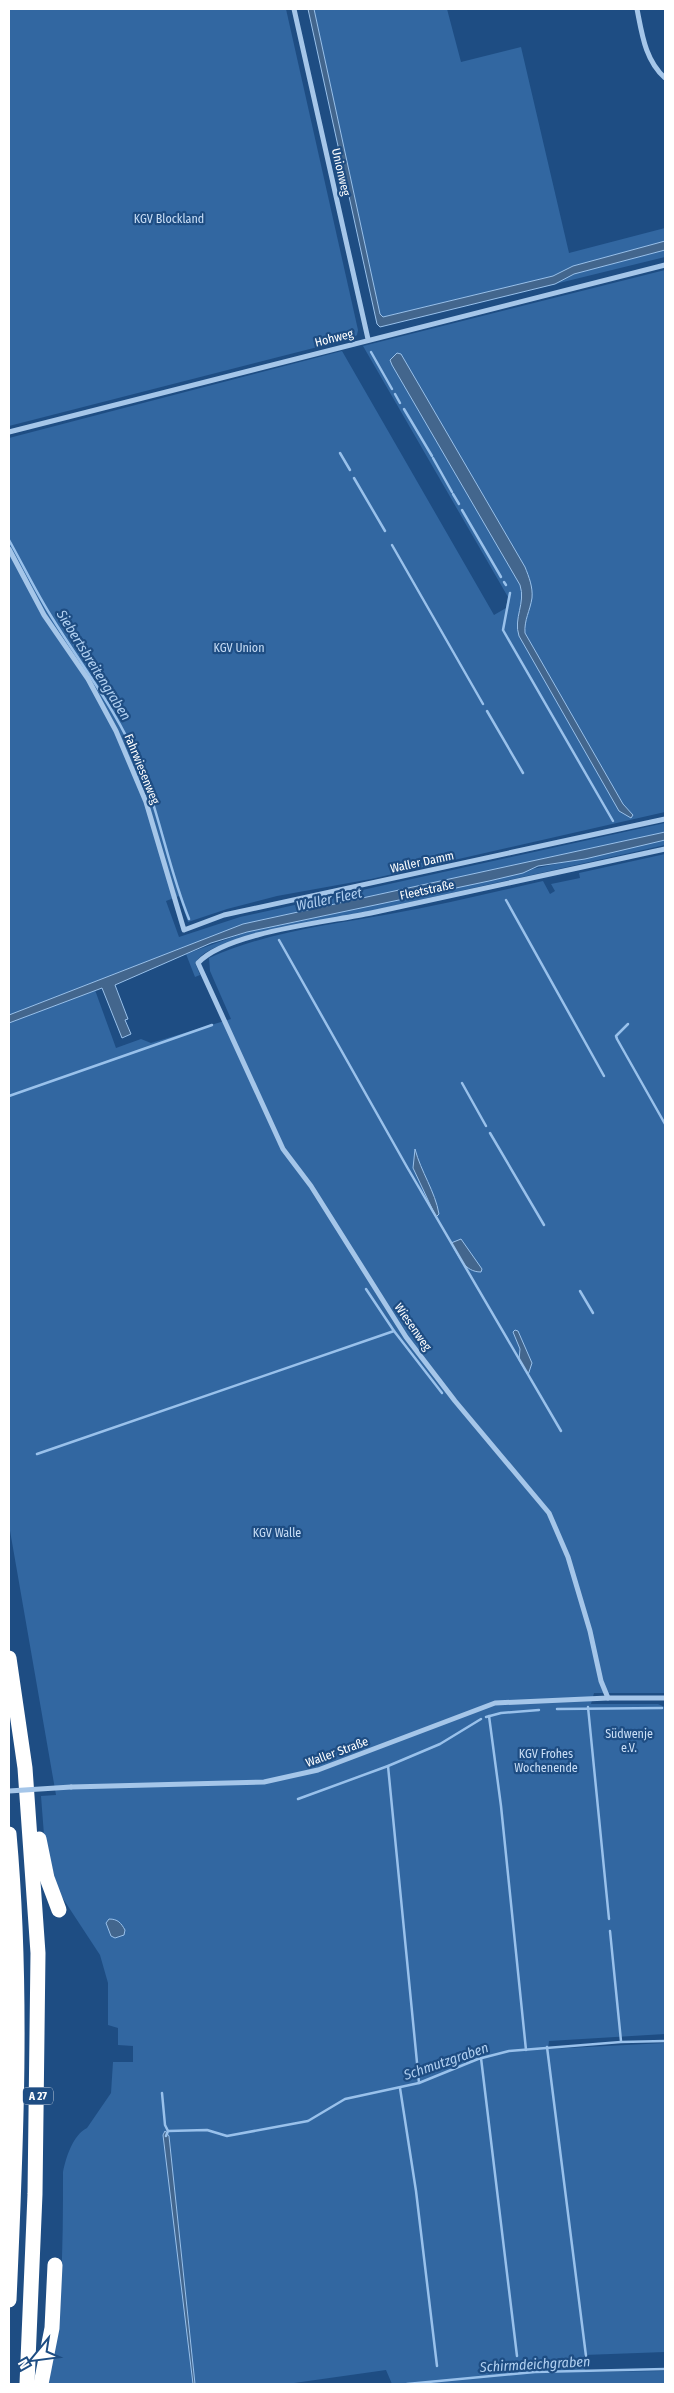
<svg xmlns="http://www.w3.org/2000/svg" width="674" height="2393" viewBox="0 0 674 2393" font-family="'Fira Sans Condensed',sans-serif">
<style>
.green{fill:#3267a1}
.water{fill:#43668d;stroke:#99c1eb}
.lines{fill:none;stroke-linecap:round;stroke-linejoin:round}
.stream{stroke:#99c1eb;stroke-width:2.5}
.minor{stroke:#a5c6e9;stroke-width:5}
.motorway{stroke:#fff;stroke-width:15}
.minor-bridge{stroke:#a5c6e9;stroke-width:5}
.labels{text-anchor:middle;stroke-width:4.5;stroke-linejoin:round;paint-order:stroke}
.shield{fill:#1e4d83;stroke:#bccada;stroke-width:1}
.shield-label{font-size:11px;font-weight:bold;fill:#fff}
.street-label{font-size:12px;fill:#fff;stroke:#1e4d83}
.park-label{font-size:12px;fill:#cadff7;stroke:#1e4d83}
.water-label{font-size:14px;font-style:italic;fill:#b1d0f1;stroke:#1e4d83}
</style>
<rect width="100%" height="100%" fill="#1e4d83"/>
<g class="green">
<polygon points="9,9 286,9 358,330 357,335 353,338 9,426"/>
<polygon points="314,9 447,9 461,62 521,47 569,253 665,228 665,241 573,266 553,276 383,317 380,314"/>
<polygon points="665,250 665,257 555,284 574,274"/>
<polygon points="665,270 665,812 371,879 277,896 227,909 188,922 179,896 166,901 179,937 240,917 665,823 665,832 243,924 9,1015 9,438 342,351 494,615 506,608 508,597 363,346"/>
<path d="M665,840V845L227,943C214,948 203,951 195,963L200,975L195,977L186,954L247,932Z"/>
<path d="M665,854V1693H594L591,1704H658L665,1707V2034L549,2041L548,2049L665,2043V2352L584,2355L585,2372L665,2371V2384H392L386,2370L287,2384H195L169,2136L165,2131L193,2384H48C63,2315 63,2243 63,2172C66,2157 73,2135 87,2128L111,2093L113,2062H133V2046L118,2045V2028L108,2025V1983L100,1955L58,1891L44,1835L41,1796L56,1795L9,1525V1023L95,990L116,1048L141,1039L151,1043L231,1019L210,971L209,958C267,932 329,925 390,914C442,905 493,892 543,881L550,894L555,891L551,884L580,878L579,873Z"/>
</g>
<g class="water">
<polygon points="308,9 314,9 380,314 383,317 553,276 573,266 665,241 665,250 574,274 555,284 380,327 377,324"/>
<path d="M397,353L401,354L525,567C529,577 533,587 532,598C530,611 524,620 525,633L623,804L633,815L631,818L619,811L519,636C513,618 526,603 520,585L392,365L390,360Z"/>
<polygon points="665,832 665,840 585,859 538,866 523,873 489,881 247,932 211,943 115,985 128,1019 125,1020 131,1034 122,1038 102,988 9,1023 9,1015 243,924"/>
<path d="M415,1149C421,1172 435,1191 439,1214L436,1217L413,1168Z"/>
<path d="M461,1239L482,1269L481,1272C464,1272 459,1256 451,1243Z"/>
<polygon points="515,1330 518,1331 532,1363 528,1375 519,1360 520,1349 513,1332"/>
<path d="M109,1919C118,1919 121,1923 125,1930L124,1935L115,1938L111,1936L106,1923Z"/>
<polygon points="165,2131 169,2136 195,2384 193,2384 163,2135"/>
</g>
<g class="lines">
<g class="stream">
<polyline points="371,352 392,389"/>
<polyline points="395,394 400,403"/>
<polyline points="404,409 432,456"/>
<polyline points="340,453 350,470"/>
<polyline points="433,458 452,492"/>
<polyline points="354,478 385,531"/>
<polyline points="453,494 459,504"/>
<polyline points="462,510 501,577"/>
<path d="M9,540C23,565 36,592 51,616C78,660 109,700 131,746C158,801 166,863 189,919"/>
<polyline points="392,545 483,704"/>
<polyline points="504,582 506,585"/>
<polyline points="510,593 503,630 613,821"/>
<polyline points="487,711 523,773"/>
<polyline points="506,900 604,1076"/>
<polyline points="279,940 407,1167 561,1431"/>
<polyline points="628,1024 616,1036 617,1039 665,1124"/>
<polyline points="462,1083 486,1126"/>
<polyline points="9,1096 212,1025"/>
<polyline points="490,1133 544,1225"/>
<polyline points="366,1289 394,1331 442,1393"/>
<polyline points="580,1291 593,1313"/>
<polyline points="37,1454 394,1331"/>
<polyline points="588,1707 609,1919"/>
<polyline points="557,1709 662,1708"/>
<polyline points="489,1716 501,1806 526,2050"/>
<polyline points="486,1717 501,1713 539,1710"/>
<polyline points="388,1766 419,2083"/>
<polyline points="298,1799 388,1766 440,1744 481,1719"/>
<polyline points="610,1931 621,2041"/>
<polyline points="547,2047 586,2356"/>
<polyline points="481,2058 517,2356"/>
<polyline points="400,2088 416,2191 437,2366"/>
<polyline points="162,2093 165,2125 168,2131"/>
<polyline points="166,2136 168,2131 207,2130 227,2136 308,2121 345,2099 419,2083 478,2059 509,2051 621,2042 665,2041"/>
<polyline points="407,2384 535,2372 665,2369"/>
</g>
<g class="minor">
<polyline points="294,9 368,339"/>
<path d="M637,9C642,34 645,60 665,78"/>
<polyline points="9,432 665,265"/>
<polyline points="9,549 44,615 88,679 116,731 146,802 184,930 224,915 665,819"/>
<path d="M608,1698L601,1681L590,1631L568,1557L549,1513L455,1401L406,1337L311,1186L283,1149L198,963C226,932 329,922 371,913C469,892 567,871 665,849"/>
<polyline points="71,1787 264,1782 318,1770 495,1703 608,1698 665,1698"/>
</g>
<g class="motorway">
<polyline points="9,1658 25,1768 38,1953 35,2194 27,2384"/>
<path d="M9,1834C23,1989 16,2145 9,2300"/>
<polyline points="39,1839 47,1878 59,1910"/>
<polyline points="41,2384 52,2328 55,2265"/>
</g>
<polyline class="minor-bridge" points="9,1791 71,1787"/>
</g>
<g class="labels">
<rect class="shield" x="23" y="2087.5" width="30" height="17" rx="4"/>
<g class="shield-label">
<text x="38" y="2100">A 27</text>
</g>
<g class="street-label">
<text transform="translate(341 172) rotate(77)" y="4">Unionweg</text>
<text transform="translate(334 338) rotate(-14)" y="4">Hohweg</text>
<text transform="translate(142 769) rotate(68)" y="4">Fahrwiesenweg</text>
<text transform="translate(422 862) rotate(-12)" y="4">Waller Damm</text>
<text transform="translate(427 890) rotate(-12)" y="4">Fleetstraße</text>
<text transform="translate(413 1327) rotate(55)" y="4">Wiesenweg</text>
<text transform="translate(337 1752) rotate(-20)" y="4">Waller Straße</text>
</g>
<g class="park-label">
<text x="169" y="223">KGV Blockland</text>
<text x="239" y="652">KGV Union</text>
<text x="277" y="1537">KGV Walle</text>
<text x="629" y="1738">Südwenje<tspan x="629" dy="14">e.V.</tspan></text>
<text x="546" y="1758">KGV Frohes<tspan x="546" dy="14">Wochenende</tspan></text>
</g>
<g class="water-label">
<text transform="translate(94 665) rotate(58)" y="5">Siebertsbreitengraben</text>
<text transform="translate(329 899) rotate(-12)" y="5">Waller Fleet</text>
<text transform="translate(446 2061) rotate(-19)" y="5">Schmutzgraben</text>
<text transform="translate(535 2364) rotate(-3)" y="5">Schirmdeichgraben</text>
</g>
</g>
<rect width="674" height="2393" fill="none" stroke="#ffffff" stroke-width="20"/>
<g transform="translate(35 2358) rotate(241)" stroke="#1e4d83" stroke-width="4" paint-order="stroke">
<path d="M0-4L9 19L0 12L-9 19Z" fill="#ffffff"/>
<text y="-8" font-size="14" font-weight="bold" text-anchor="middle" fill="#ffffff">N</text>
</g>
</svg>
